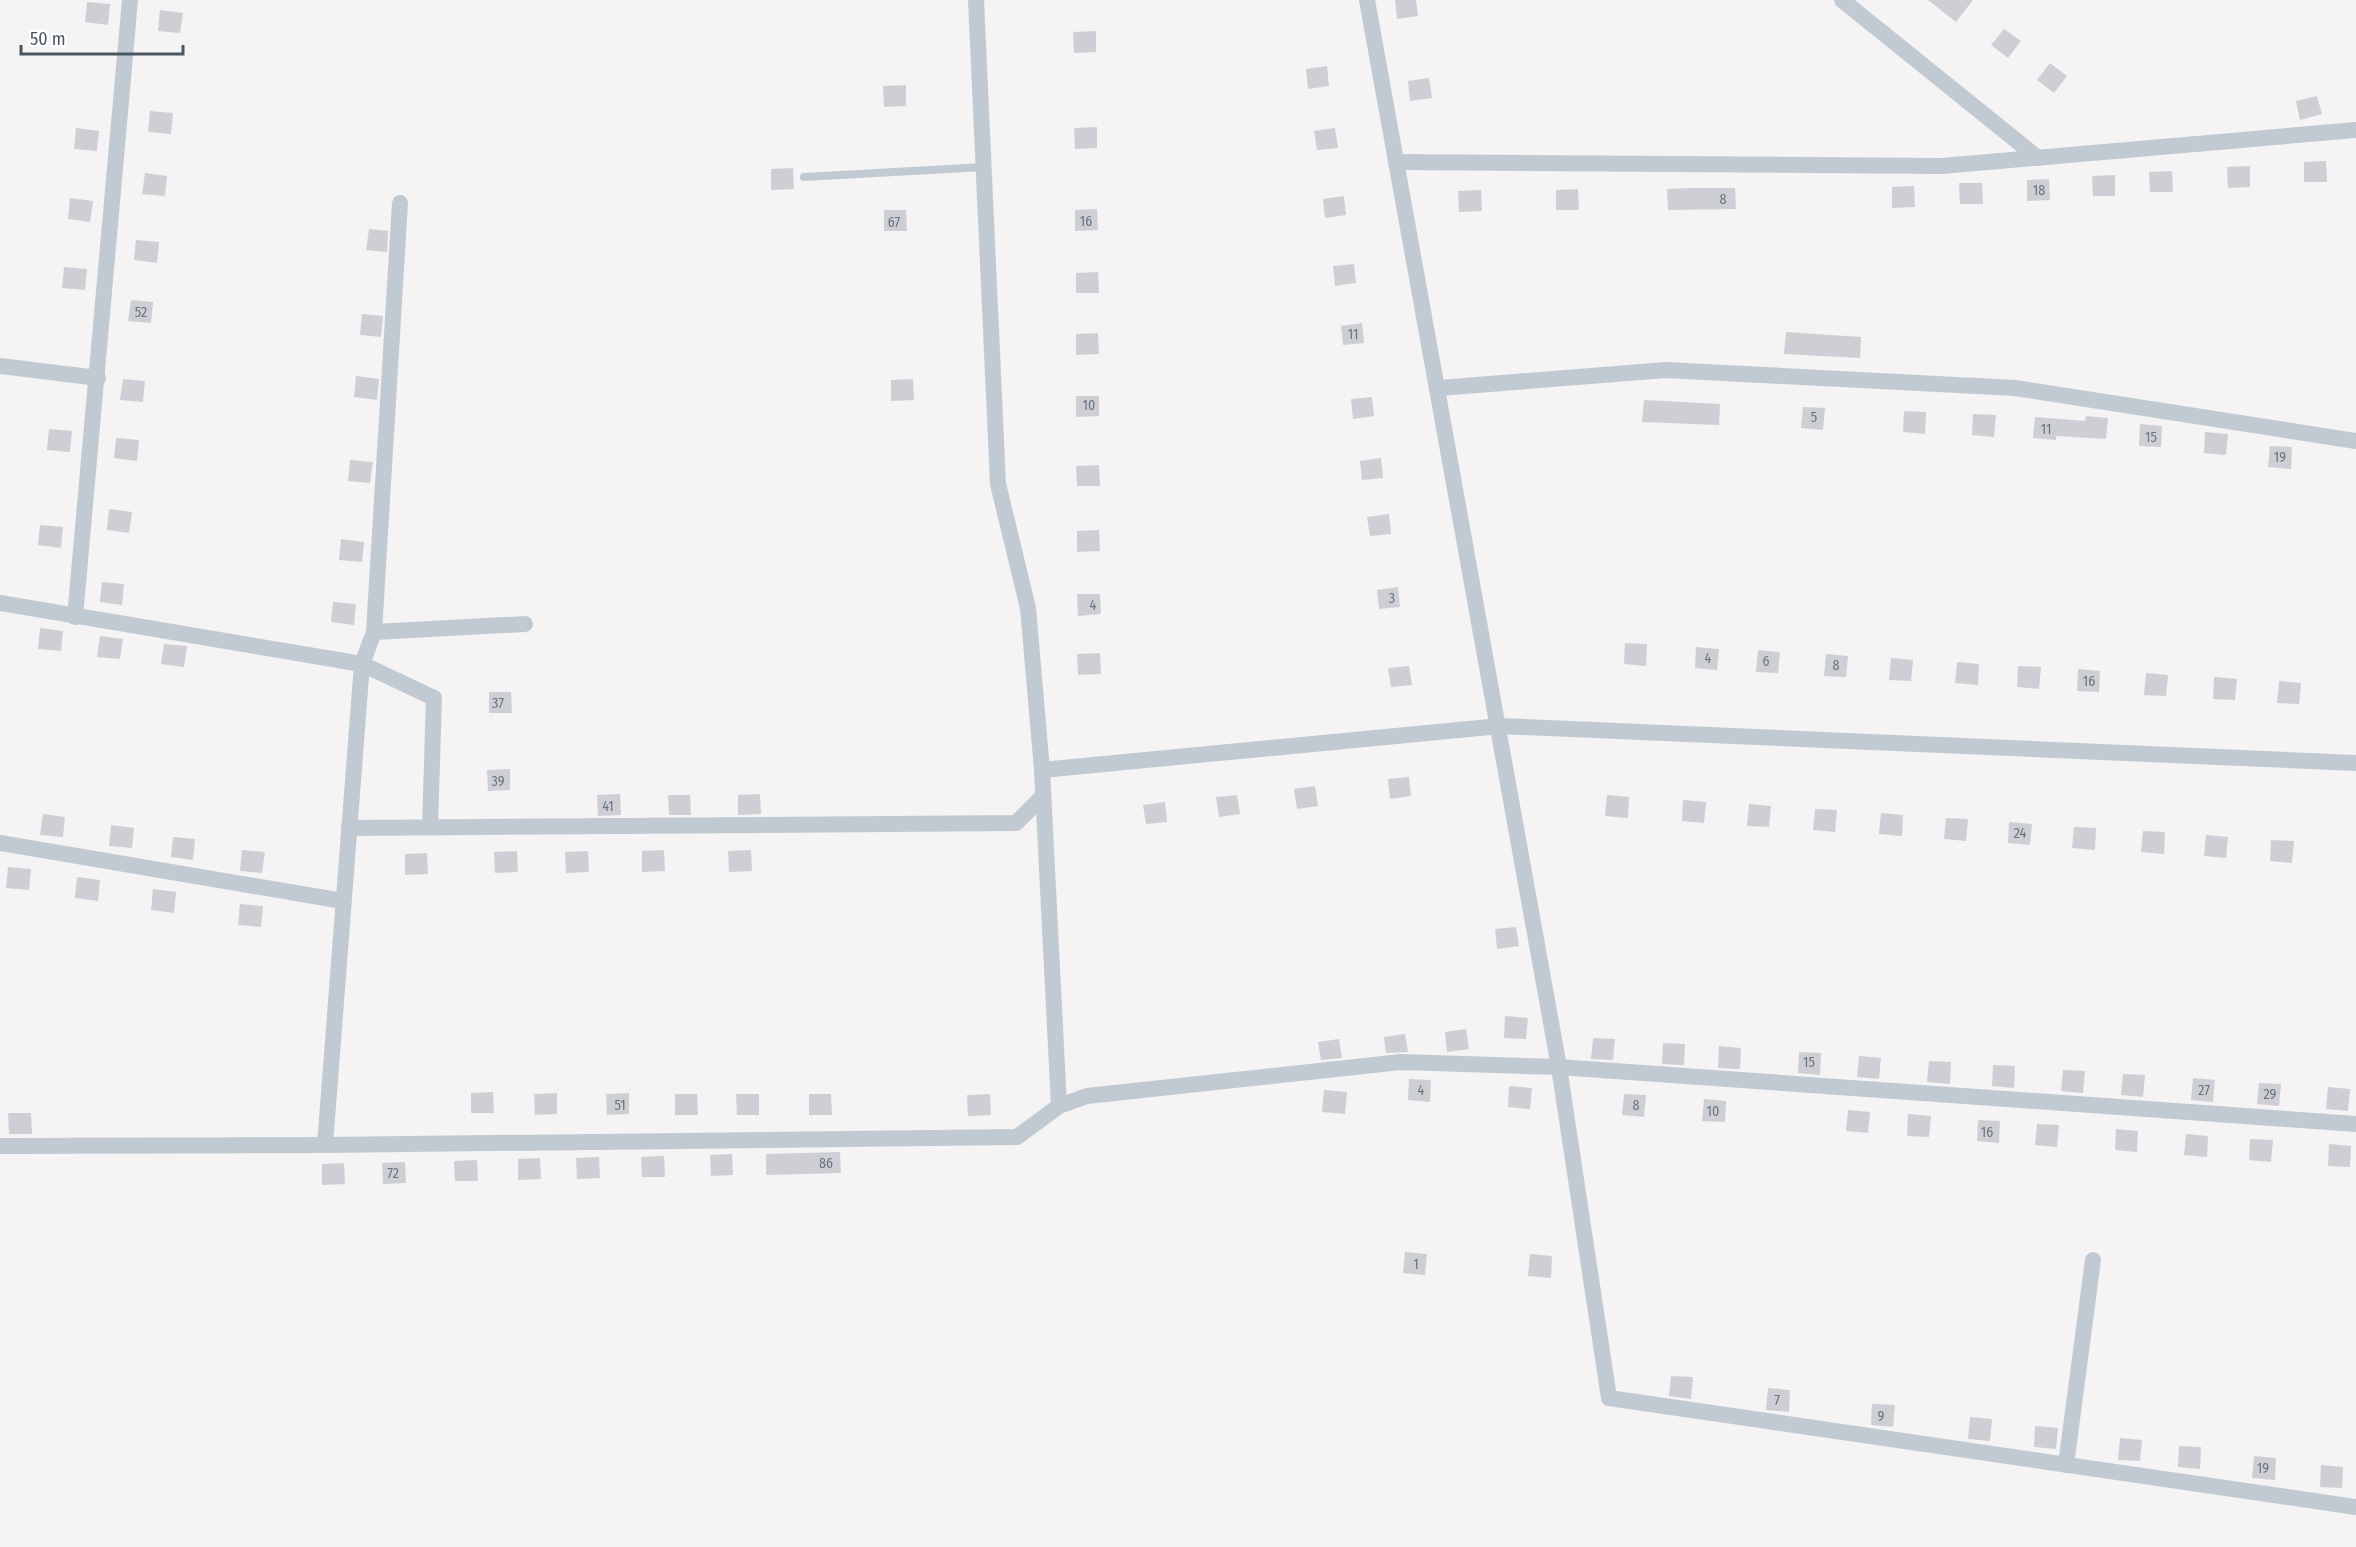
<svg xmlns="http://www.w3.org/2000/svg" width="2356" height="1547" viewBox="0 0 2356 1547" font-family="'Fira Sans Condensed',sans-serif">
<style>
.building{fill:#cdcfd5}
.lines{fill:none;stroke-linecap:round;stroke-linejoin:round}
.lane{stroke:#c1cad2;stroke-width:8}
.street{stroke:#c1cad2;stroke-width:16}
.labels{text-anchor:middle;stroke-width:5;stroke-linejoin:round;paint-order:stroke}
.number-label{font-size:14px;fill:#6b747e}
</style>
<rect width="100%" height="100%" fill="#f5f3f3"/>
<g class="building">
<polygon points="1395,0 1416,0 1418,16 1397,19"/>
<polygon points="1928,0 1973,0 1956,22"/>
<polygon points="87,2 110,4 108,25 85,22"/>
<polygon points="160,10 183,13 180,33 158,31"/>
<polygon points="2004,29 2021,41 2008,58 1991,45"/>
<polygon points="1096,31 1096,52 1074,53 1073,32"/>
<polygon points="2050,63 2067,76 2054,93 2037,80"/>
<polygon points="1327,66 1329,86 1308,89 1306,69"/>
<polygon points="1429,78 1432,98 1410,101 1408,81"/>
<polygon points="906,85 906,106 884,107 883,86"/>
<polygon points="2317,96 2322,114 2300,120 2296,101"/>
<polygon points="150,111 173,113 171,134 148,132"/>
<polygon points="1097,127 1097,148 1075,149 1074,128"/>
<polygon points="76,128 99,131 97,151 74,149"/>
<polygon points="1335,128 1338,148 1317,150 1314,131"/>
<polygon points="2326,161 2327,182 2304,182 2304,162"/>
<polygon points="2250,166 2250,187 2228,188 2227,167"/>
<polygon points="793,168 794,189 771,190 771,169"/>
<polygon points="2172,171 2173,192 2150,192 2149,172"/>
<polygon points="145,173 167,176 165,196 142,194"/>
<polygon points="2115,175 2115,196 2093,196 2092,176"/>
<polygon points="2049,179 2050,200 2027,201 2027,180"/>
<polygon points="1959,183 1982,183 1983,204 1960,204"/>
<polygon points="1914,186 1915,207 1892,208 1892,187"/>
<polygon points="1690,188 1735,188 1736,209 1668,210 1667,189"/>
<polygon points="1578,189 1579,210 1556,210 1556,190"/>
<polygon points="1481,190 1482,211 1459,212 1458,191"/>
<polygon points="1344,196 1346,215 1325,218 1323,199"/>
<polygon points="70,198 93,201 90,222 68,219"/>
<polygon points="1097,209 1098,230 1075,231 1075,210"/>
<polygon points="884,210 906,210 907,231 884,231"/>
<polygon points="369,229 388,231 387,252 366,250"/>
<polygon points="136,240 159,242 157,263 134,260"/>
<polygon points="1354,264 1356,283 1335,286 1333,266"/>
<polygon points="64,267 87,269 85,290 62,288"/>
<polygon points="1098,272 1099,293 1076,293 1076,273"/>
<polygon points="131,300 153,302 151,323 128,321"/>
<polygon points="362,314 383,316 381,337 360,335"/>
<polygon points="1362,323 1364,343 1343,345 1341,326"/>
<polygon points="1786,332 1861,337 1860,358 1784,354"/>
<polygon points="1098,333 1099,354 1076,355 1076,334"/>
<polygon points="356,376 379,379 377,400 354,397"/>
<polygon points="123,379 145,381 143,402 120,400"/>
<polygon points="913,379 914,400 891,401 891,380"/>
<polygon points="1076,396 1099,396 1099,416 1076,417"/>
<polygon points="1372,397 1374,416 1353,419 1351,399"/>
<polygon points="1644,400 1720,404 1719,425 1642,422"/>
<polygon points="1803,407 1825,408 1823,430 1801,428"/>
<polygon points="1904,411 1926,412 1925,434 1903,432"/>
<polygon points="1973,414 1996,415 1994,437 1972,435"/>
<polygon points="2086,416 2108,418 2106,439 2056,436 2056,440 2033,438 2035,417 2085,421"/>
<polygon points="2140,424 2162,426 2161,447 2139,446"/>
<polygon points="49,429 72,431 70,452 47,450"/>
<polygon points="2205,432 2228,434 2226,455 2204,453"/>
<polygon points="116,438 139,440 137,461 114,458"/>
<polygon points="2270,446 2292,447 2291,469 2268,467"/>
<polygon points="1381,458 1383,478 1362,480 1360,461"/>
<polygon points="350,460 373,462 370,483 348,481"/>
<polygon points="1099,465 1100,486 1077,486 1076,466"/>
<polygon points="109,509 132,512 129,533 107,530"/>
<polygon points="1389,514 1391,534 1370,536 1367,517"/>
<polygon points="40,525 63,527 61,548 38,545"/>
<polygon points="1099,530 1100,551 1077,552 1077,531"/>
<polygon points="341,539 364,542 362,562 339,560"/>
<polygon points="102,582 124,584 122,605 100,602"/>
<polygon points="1398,587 1400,607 1379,609 1377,590"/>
<polygon points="1077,594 1100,594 1101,614 1078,616"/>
<polygon points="333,602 356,604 354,625 331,622"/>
<polygon points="40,628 63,631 61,651 38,649"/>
<polygon points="100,636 123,639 120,659 97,657"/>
<polygon points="1625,643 1647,644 1646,666 1624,664"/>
<polygon points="164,644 187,646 184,667 161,664"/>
<polygon points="1696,647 1719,649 1717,670 1695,668"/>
<polygon points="1758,650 1780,652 1778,673 1756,672"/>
<polygon points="1100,653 1101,674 1078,675 1077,654"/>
<polygon points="1826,654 1848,656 1846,677 1824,676"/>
<polygon points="1891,658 1913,660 1911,681 1889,680"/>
<polygon points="1957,662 1979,664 1978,685 1955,683"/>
<polygon points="1409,666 1412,685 1391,687 1388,668"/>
<polygon points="2018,666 2041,667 2039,689 2017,687"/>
<polygon points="2078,669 2100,671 2099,692 2077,691"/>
<polygon points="2146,673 2168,675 2166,696 2144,695"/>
<polygon points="2214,677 2237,679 2235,700 2213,699"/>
<polygon points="2279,681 2301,683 2299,704 2277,703"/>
<polygon points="489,692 511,692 512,713 489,713"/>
<polygon points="510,769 510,790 488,791 487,770"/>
<polygon points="1409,777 1411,796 1390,799 1388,779"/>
<polygon points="1315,786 1318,806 1297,809 1294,789"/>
<polygon points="620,794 621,815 598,816 597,795"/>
<polygon points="760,794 761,814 738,815 738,795"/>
<polygon points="668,795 690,795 691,815 669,815"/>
<polygon points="1237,795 1240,814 1219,817 1216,797"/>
<polygon points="1607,795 1629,797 1628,818 1605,816"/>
<polygon points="1683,800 1706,802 1704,823 1682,821"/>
<polygon points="1165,802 1167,822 1146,824 1143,805"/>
<polygon points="1749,804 1771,806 1769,827 1747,826"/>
<polygon points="1815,809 1837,810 1835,832 1813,830"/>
<polygon points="1881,813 1903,815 1902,836 1879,834"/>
<polygon points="43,814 65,817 63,837 40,835"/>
<polygon points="1946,818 1968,819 1966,841 1944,839"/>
<polygon points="2009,822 2032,824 2030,845 2008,843"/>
<polygon points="111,825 134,828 132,848 109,846"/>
<polygon points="2074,827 2096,828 2095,850 2072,848"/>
<polygon points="2143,831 2165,832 2164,854 2141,852"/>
<polygon points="2206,835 2228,837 2226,858 2204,856"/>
<polygon points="173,837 195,839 193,860 171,857"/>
<polygon points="2271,840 2294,841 2292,863 2270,861"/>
<polygon points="242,850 265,852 262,873 240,871"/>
<polygon points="664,850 665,871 642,872 642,851"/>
<polygon points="751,850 752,871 729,872 728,851"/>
<polygon points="517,851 518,872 495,873 494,852"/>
<polygon points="588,851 589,872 566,873 565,852"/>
<polygon points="427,853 428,874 405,875 405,854"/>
<polygon points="8,867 31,869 29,890 6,888"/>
<polygon points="77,877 100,880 98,901 75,898"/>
<polygon points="153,889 176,892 174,913 151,910"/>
<polygon points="240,904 263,906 261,927 238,925"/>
<polygon points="1516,927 1519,946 1497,949 1495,929"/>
<polygon points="1505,1016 1528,1018 1526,1039 1504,1038"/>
<polygon points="1466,1029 1469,1049 1447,1052 1445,1032"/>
<polygon points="1405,1034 1408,1052 1386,1053 1384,1037"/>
<polygon points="1593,1038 1615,1039 1613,1060 1591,1059"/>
<polygon points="1339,1039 1342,1058 1321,1060 1318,1042"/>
<polygon points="1663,1043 1685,1044 1684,1065 1662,1064"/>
<polygon points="1719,1046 1741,1048 1740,1069 1718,1068"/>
<polygon points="1799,1052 1821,1053 1820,1075 1798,1073"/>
<polygon points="1859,1056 1881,1058 1879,1079 1857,1077"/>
<polygon points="1929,1061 1951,1062 1950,1084 1927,1082"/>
<polygon points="1993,1065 2015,1066 2014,1088 1992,1086"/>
<polygon points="2063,1070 2085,1071 2083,1093 2061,1091"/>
<polygon points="2123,1074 2145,1075 2143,1097 2121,1095"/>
<polygon points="2193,1078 2215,1080 2213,1102 2191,1100"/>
<polygon points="1409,1079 1431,1080 1430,1102 1408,1100"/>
<polygon points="2259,1083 2281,1084 2279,1106 2257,1104"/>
<polygon points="1509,1086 1532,1088 1530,1109 1508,1107"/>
<polygon points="2328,1087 2350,1089 2348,1111 2326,1109"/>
<polygon points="1324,1090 1347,1092 1345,1114 1322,1112"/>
<polygon points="493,1092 494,1113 471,1113 471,1093"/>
<polygon points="557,1093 557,1114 535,1115 534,1094"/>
<polygon points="629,1093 629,1114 607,1115 606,1094"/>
<polygon points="675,1094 697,1094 698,1115 675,1115"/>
<polygon points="736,1094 759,1094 759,1115 737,1115"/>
<polygon points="809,1094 831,1094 832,1115 809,1115"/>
<polygon points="990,1094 991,1115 968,1116 967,1095"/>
<polygon points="1624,1094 1646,1095 1644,1117 1622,1115"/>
<polygon points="1704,1099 1726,1101 1725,1122 1702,1121"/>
<polygon points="1848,1110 1870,1112 1868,1133 1846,1131"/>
<polygon points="8,1113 31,1113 32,1134 9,1134"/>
<polygon points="1908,1114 1931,1116 1929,1137 1907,1136"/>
<polygon points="1978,1120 2000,1121 1999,1143 1977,1141"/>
<polygon points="2037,1124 2059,1125 2057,1147 2035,1145"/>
<polygon points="2116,1129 2138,1131 2137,1152 2115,1150"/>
<polygon points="2186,1134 2208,1136 2207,1157 2184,1155"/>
<polygon points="2250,1139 2273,1140 2271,1162 2249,1160"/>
<polygon points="2329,1144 2351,1146 2350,1167 2328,1166"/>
<polygon points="840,1152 841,1173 766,1175 766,1154"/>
<polygon points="732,1154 733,1175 711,1176 710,1155"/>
<polygon points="664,1156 665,1177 642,1177 641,1157"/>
<polygon points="599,1157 600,1178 577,1179 576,1158"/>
<polygon points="540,1158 541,1179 518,1180 518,1159"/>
<polygon points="477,1160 478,1181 455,1181 454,1161"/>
<polygon points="405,1162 406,1183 383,1184 382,1163"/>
<polygon points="344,1163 345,1184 322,1185 322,1164"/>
<polygon points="1405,1252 1427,1254 1425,1275 1403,1273"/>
<polygon points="1530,1254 1552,1256 1551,1278 1528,1276"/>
<polygon points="1671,1376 1693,1377 1691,1399 1669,1396"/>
<polygon points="1768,1388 1790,1390 1789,1412 1766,1410"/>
<polygon points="1872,1404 1895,1405 1893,1427 1871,1425"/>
<polygon points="1970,1417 1992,1419 1990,1441 1968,1439"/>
<polygon points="2035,1426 2058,1428 2056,1449 2034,1447"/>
<polygon points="2120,1438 2142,1440 2140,1461 2118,1460"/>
<polygon points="2179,1446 2201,1447 2200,1469 2178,1467"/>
<polygon points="2254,1456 2276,1458 2275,1480 2252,1478"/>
<polygon points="2321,1465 2343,1467 2342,1488 2320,1487"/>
</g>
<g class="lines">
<polyline class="lane" points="804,177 984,167"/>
<g class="street">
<polyline points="976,0 998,484 1028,608 1042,770 1059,1106"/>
<polyline points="1367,0 1559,1067 1609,1398 2356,1507"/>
<polyline points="1842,0 2038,158"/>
<polyline points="1396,162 1942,166 2356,130"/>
<polyline points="0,366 98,378"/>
<polyline points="1439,388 1666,370 2015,388 2356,441"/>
<polyline points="0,603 362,664 434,698 430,827"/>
<polyline points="75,617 130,0"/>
<polyline points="374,632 525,624"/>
<polyline points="1042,770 1500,726 2356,763"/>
<polyline points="349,828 1016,823 1042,797"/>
<polyline points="0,843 343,901"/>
<polyline points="325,1145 362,664 374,632 400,203"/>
<polyline points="0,1146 325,1145 1017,1137 1059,1106 1087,1096 1401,1062 1559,1067 2356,1124"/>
<polyline points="2066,1465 2093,1260"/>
</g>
</g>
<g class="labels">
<g class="number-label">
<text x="2039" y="195">18</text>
<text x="1723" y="204">8</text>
<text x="1086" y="226">16</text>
<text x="894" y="227">67</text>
<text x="141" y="317">52</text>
<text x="1353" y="339">11</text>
<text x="1089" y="410">10</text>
<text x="1814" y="422">5</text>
<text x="2046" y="434">11</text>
<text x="2151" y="442">15</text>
<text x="2280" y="462">19</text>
<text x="1392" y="603">3</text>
<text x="1093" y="610">4</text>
<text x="1708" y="663">4</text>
<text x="1766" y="666">6</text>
<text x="1836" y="670">8</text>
<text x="2089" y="686">16</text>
<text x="498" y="708">37</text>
<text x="498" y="786">39</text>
<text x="608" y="811">41</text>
<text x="2020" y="838">24</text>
<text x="1809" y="1067">15</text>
<text x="1421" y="1095">4</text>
<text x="2204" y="1095">27</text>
<text x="2270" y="1099">29</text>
<text x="620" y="1110">51</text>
<text x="1636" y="1110">8</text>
<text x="1713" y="1116">10</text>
<text x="1987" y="1137">16</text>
<text x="826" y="1168">86</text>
<text x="393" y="1178">72</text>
<text x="1416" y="1269">1</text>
<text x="1777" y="1405">7</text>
<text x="1881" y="1421">9</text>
<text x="2263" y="1473">19</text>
</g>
</g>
<path d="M21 45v9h162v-9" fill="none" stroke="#4a5661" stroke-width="3"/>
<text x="30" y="45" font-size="18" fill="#4a5661" stroke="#ffffff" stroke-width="4.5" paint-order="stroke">50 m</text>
</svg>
